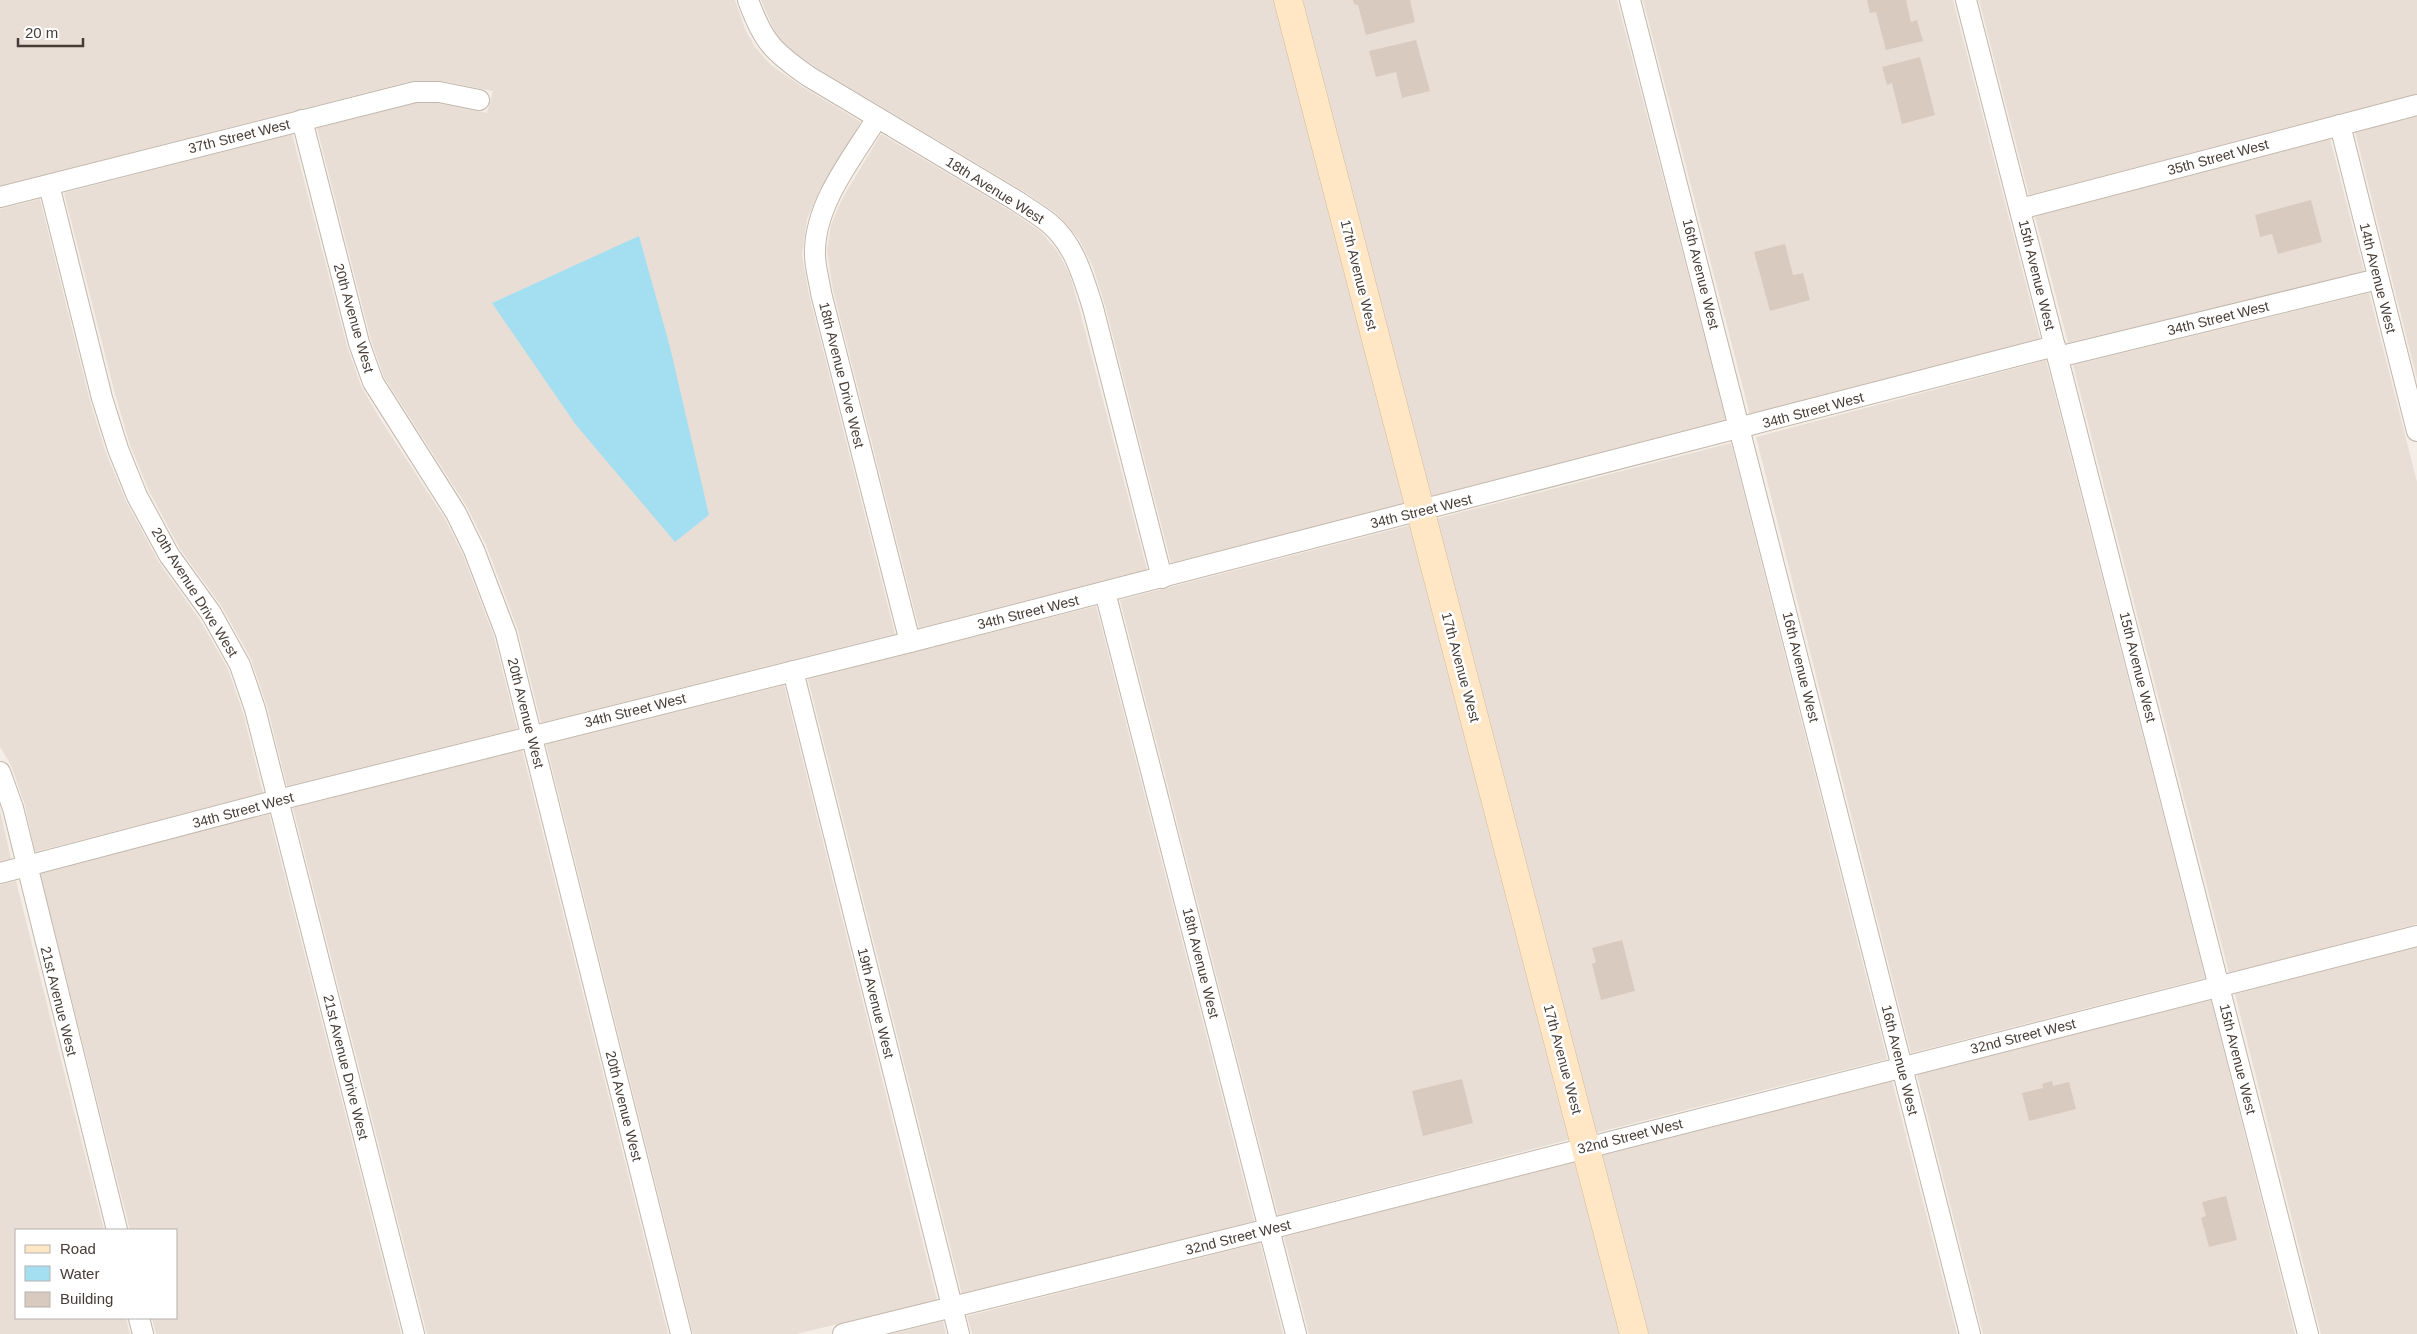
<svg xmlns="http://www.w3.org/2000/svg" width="2417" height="1334" viewBox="0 0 2417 1334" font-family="Helvetica,sans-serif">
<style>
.residential{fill:#e8ded5;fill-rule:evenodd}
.water{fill:#a3dff1}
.building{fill:#d9cabf}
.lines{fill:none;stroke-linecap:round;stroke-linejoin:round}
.street-casing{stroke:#c2b7ac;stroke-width:22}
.secondary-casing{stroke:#d7bb98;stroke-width:29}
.street{stroke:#fff;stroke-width:20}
.secondary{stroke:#ffe7c6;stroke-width:28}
.labels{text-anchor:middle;stroke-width:5;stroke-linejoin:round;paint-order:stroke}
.street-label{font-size:14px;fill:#473d36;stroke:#fff}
</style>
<rect width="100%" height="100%" fill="#f4eee7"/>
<g class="residential">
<path d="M0,0H735L745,29L755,47L771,65L801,86L861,122L820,190L807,219L802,255L809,295L895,634L541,723L518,630L486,545L467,507L384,377L371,340L317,128L416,103H437L487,113L493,91L442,81H412L0,186ZM639,237L709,515L675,541L492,303Z"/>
<polygon points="761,0 1276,0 1405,504 1171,563 1105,305 1093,267 1079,239 1057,214 1025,192 815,67 788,48 776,34"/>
<polygon points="1301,0 1617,0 1726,421 1429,497"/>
<polygon points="1643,0 1953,0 2040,339 1750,415"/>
<polygon points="1979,0 2417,0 2417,94 2029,195"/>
<polygon points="2417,116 2417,379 2355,132"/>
<polygon points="292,134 347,346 361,386 379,417 445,519 463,555 494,637 517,729 287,786 267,706 251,659 222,607 180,549 149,491 130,445 115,394 64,193"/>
<polygon points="881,134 1009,210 1040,231 1058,252 1070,275 1080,311 1147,570 919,628 833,290 827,251 831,225 842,199"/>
<polygon points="2330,139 2364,271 2068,343 2035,216"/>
<polygon points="40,199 90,401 106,453 126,501 158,561 200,620 228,669 243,713 263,793 35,852 25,805 11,765 0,747 0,209"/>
<polygon points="2369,293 2417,482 2417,924 2229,973 2073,365"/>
<polygon points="2046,360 2205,978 1911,1053 1756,437"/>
<polygon points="1731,443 1887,1059 1595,1133 1435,519"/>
<polygon points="1411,525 1571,1139 1278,1215 1120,600"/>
<polygon points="1096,606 1254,1221 962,1294 808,679"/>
<polygon points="784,685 937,1300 796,1334 693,1334 546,744"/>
<polygon points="522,750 668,1334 427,1334 293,808"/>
<polygon points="0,810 11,859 0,862"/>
<polygon points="269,814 401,1334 156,1334 152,1318 176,1318 176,1230 130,1230 40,874"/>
<polygon points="16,881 104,1230 16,1230 16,1318 126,1318 130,1334 0,1334 0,885"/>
<polygon points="2417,947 2417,1334 2321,1334 2235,994"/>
<polygon points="2211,1000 2295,1334 1983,1334 1917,1074"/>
<polygon points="1892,1081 1957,1334 1646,1334 1601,1155"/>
<polygon points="1576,1161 1621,1334 1309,1334 1284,1237"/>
<polygon points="1260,1243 1283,1334 972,1334 967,1316"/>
<polygon points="943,1321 946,1334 891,1334"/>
</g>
<polygon class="water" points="639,236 670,347 709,515 675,542 576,425 492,303"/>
<g class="building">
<polygon points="1353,0 1410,0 1415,22 1366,35 1358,5 1354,4"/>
<polygon points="1867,0 1906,0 1911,22 1917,20 1923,41 1886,50 1876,12 1870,13"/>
<polygon points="1416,40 1430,91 1402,98 1396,72 1376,77 1369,51"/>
<polygon points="1920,57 1935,115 1902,124 1892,83 1887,85 1882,67"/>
<polygon points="2311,200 2322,242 2278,254 2272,234 2260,237 2255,215"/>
<polygon points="1785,244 1793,275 1803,273 1810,300 1770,311 1754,252"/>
<polygon points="1622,940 1635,991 1601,1000 1592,964 1596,962 1592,948"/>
<polygon points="1462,1079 1473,1123 1423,1136 1412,1091"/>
<polygon points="2052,1081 2053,1086 2069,1082 2076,1109 2029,1121 2022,1093 2043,1088 2042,1084"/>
<polygon points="2226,1196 2237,1240 2209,1247 2201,1218 2206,1216 2202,1202"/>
</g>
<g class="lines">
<g class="street-casing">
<g id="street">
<path d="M748,0C763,41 772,51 808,76L1017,201C1027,208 1039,215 1049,223C1075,245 1083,277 1093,308L1162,578"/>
<polyline points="1630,0 1970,1334"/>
<polyline points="1966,0 2308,1334"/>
<path d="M877,118C853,157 816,202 815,250C814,264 819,279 821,293L910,642"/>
<polyline points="302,120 359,343 373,382 456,513 474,550 506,634 681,1334"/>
<polyline points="2340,125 2417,431"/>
<polyline points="49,185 102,398 118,449 137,496 169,555 211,613 240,665 255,709 414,1334"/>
<polyline points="0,197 415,92 439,92 479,100"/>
<polyline points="2020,209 2417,105"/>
<polyline points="2058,357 2378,279"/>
<polyline points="1105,592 1296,1334"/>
<polyline points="793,671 959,1334"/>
<polyline points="0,772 13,808 117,1230"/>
<polyline points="0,873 278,800 910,642 2055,346"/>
<polyline points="139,1318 143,1334"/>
<polyline points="843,1334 1269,1229 2417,936"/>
</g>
</g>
<g class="secondary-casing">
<polyline id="secondary" points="1288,0 1634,1334"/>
</g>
<use href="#street" class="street"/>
<use href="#secondary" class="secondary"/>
</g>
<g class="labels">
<g class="street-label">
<text transform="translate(239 136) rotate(-14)" y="5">37th Street West</text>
<text transform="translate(2218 157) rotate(-15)" y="5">35th Street West</text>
<text transform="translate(995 190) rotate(32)" y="5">18th Avenue West</text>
<text transform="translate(1701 274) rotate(76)" y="5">16th Avenue West</text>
<text transform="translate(1359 275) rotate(76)" y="5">17th Avenue West</text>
<text transform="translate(2037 275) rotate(76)" y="5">15th Avenue West</text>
<text transform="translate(2378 278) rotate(76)" y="5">14th Avenue West</text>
<text transform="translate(354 318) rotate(74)" y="5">20th Avenue West</text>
<text transform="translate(2218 318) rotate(-14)" y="5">34th Street West</text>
<text transform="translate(842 375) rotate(76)" y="5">18th Avenue Drive West</text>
<text transform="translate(1813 410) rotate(-15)" y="5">34th Street West</text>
<text transform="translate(1421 511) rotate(-14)" y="5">34th Street West</text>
<text transform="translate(195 592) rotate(58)" y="5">20th Avenue Drive West</text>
<text transform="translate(1028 612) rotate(-14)" y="5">34th Street West</text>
<text transform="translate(1461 667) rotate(75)" y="5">17th Avenue West</text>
<text transform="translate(1801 667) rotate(76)" y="5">16th Avenue West</text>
<text transform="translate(2138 667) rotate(76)" y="5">15th Avenue West</text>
<text transform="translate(635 710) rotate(-14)" y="5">34th Street West</text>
<text transform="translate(526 713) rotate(76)" y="5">20th Avenue West</text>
<text transform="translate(243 810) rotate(-15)" y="5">34th Street West</text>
<text transform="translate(1201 963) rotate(76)" y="5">18th Avenue West</text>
<text transform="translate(59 1001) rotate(76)" y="5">21st Avenue West</text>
<text transform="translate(876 1003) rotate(76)" y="5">19th Avenue West</text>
<text transform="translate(2023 1036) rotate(-14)" y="5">32nd Street West</text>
<text transform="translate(1563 1059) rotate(75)" y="5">17th Avenue West</text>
<text transform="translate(2238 1059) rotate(76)" y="5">15th Avenue West</text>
<text transform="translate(1900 1060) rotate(76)" y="5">16th Avenue West</text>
<text transform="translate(346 1067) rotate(76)" y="5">21st Avenue Drive West</text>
<text transform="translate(624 1106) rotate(76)" y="5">20th Avenue West</text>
<text transform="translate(1630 1136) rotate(-14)" y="5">32nd Street West</text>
<text transform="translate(1238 1237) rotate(-14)" y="5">32nd Street West</text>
</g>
</g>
<rect x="15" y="1229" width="162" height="90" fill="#ffffff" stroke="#b5b1af"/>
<rect x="25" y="1245" width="25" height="8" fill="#ffe7c6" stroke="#b5b1af"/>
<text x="60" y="1254" font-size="15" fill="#473d36">Road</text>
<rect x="25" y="1266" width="25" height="15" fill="#a3dff1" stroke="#b5b1af"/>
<text x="60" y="1279" font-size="15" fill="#473d36">Water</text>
<rect x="25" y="1292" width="25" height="15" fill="#d9cabf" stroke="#b5b1af"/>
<text x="60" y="1304" font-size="15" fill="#473d36">Building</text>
<path d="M18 38v8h65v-8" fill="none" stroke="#473d36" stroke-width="2.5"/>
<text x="25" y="38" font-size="15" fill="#473d36" stroke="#ffffff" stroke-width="4" paint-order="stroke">20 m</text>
</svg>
